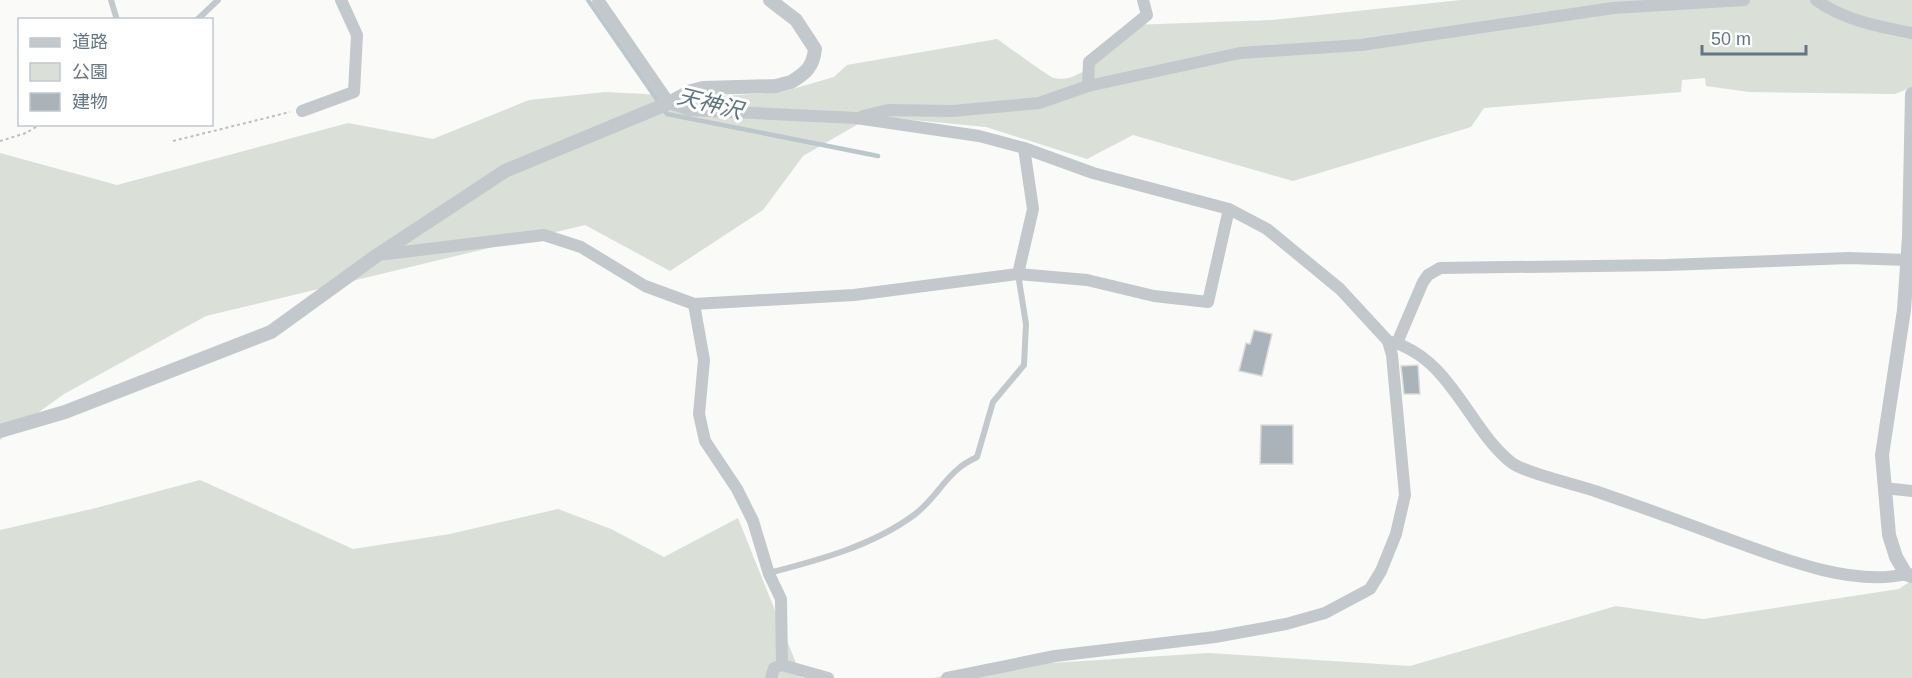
<svg xmlns="http://www.w3.org/2000/svg" width="1912" height="678" viewBox="0 0 1912 678" font-family="Helvetica,'Noto Sans JP',sans-serif">
<style>
.green{fill:#dadfd7}
.lines{fill:none;stroke-linecap:round;stroke-linejoin:round}
.stream{stroke:#bbc7cb;stroke-width:4.5}
.building{fill:#aab3b9;stroke:#dcdcda;stroke-width:1.5}
.path{stroke:#bbbfc2;stroke-width:2;stroke-dasharray:3 3;stroke-linecap:butt}
.service{stroke:#c3c8cc;stroke-width:6}
.minor{stroke:#c3c8cc;stroke-width:12}
.tertiary{stroke:#c3c8cc;stroke-width:14}
.labels{text-anchor:middle;stroke-width:6;stroke-linejoin:round;paint-order:stroke}
.water-label{font-size:22px;font-style:italic;fill:#60757c;stroke:#fff}
</style>
<rect width="100%" height="100%" fill="#fafaf8"/>
<g class="green">
<path d="M1461,0H1912V87L1895,94L1749,92L1706,86L1705,78L1682,80L1681,92L1484,108L1471,127L1293,181L1133,135L1087,159L986,127L872,116L803,156L763,210L670,271L585,225L206,316L64,394L0,440V153L117,185L348,123L433,139L529,100L605,92L704,97L782,92L834,77L847,65L997,39C1006,45 1049,77 1054,78C1083,85 1115,44 1131,25L1272,20Z"/>
<polygon points="200,480 353,549 450,534 558,509 611,529 664,557 738,518 802,678 0,678 0,530 96,508"/>
<polygon points="1912,580 1912,678 932,678 1006,666 1209,653 1410,666 1616,606 1703,619 1899,589"/>
</g>
<g class="lines">
<polyline class="stream" points="588,0 667,114 878,156"/>
</g>
<g class="building">
<polygon points="1254,330 1272,334 1262,376 1239,371 1246,343 1250,344"/>
<polygon points="1418,365 1420,394 1404,394 1401,366"/>
<polygon points="1261,425 1293,425 1293,464 1260,464"/>
</g>
<g class="lines">
<g class="path">
<polyline points="0,141 26,133 41,124"/>
<polyline points="173,141 290,112"/>
</g>
<g class="service">
<polyline points="111,0 117,20"/>
<polyline points="197,20 218,0"/>
<path d="M769,573C819,560 872,546 914,515C933,501 942,482 958,469C963,464 971,460 977,457L993,402L1024,365L1026,324L1018,274"/>
</g>
<g class="minor">
<polyline points="598,0 669,103 690,110 856,118 979,136 1024,148 1093,173 1229,209 1267,229 1340,289 1388,341 1392,355 1405,495 1396,534 1381,571 1370,589 1325,613 1286,624 1215,637 1055,656 947,678"/>
<path d="M1816,0C1843,20 1880,27 1912,33"/>
<polyline points="1088,86 1089,62 1147,15 1143,0"/>
<polyline points="302,111 354,92 357,35 341,0"/>
<polyline points="863,116 888,110 952,111 1039,103 1088,86 1240,53 1361,45 1613,8 1744,0"/>
<polyline points="378,255 544,235 581,247 645,286 694,304 854,295 1018,274 1087,280 1154,296 1208,302 1229,209"/>
<polyline points="1018,274 1033,209 1024,148"/>
<polyline points="694,304 704,360 699,414 705,441 737,489 753,521 769,574 781,599 782,665"/>
<path d="M1388,341C1451,356 1468,429 1512,463C1525,473 1578,485 1598,492C1638,506 1678,520 1717,535C1770,554 1850,588 1906,574"/>
<polyline points="1397,343 1423,282 1428,275 1440,268 1668,265 1849,258 1907,260"/>
<polyline points="1884,488 1912,491"/>
<polyline points="771,678 774,668 782,665 828,678"/>
</g>
<g class="tertiary">
<polyline points="1912,94 1909,237 1904,310 1882,455 1889,535 1896,557 1906,574 1912,576"/>
<path d="M0,431L65,412L271,332L376,256L505,171L669,103L691,91L703,88L776,86L791,82C806,73 813,67 815,49L796,20L770,0"/>
</g>
</g>
<g class="labels">
<g class="water-label">
<text transform="translate(710 103) rotate(14)" y="8">天神沢</text>
</g>
</g>
<rect x="18" y="18" width="195" height="108" fill="#ffffff" stroke="#c1c8cd" stroke-width="1.5"/>
<rect x="30" y="38" width="30" height="9" fill="#c3c8cc" stroke="#c1c8cd" stroke-width="1.5"/>
<text x="72" y="48" font-size="18" fill="#657683">道路</text>
<rect x="30" y="63" width="30" height="18" fill="#dadfd7" stroke="#c1c8cd" stroke-width="1.5"/>
<text x="72" y="78" font-size="18" fill="#657683">公園</text>
<rect x="30" y="93" width="30" height="18" fill="#aab3b9" stroke="#c1c8cd" stroke-width="1.5"/>
<text x="72" y="108" font-size="18" fill="#657683">建物</text>
<path d="M1702 45v9h104v-9" fill="none" stroke="#657683" stroke-width="3"/>
<text x="1711" y="45" font-size="18" fill="#657683" stroke="#ffffff" stroke-width="4.5" paint-order="stroke">50 m</text>
</svg>
